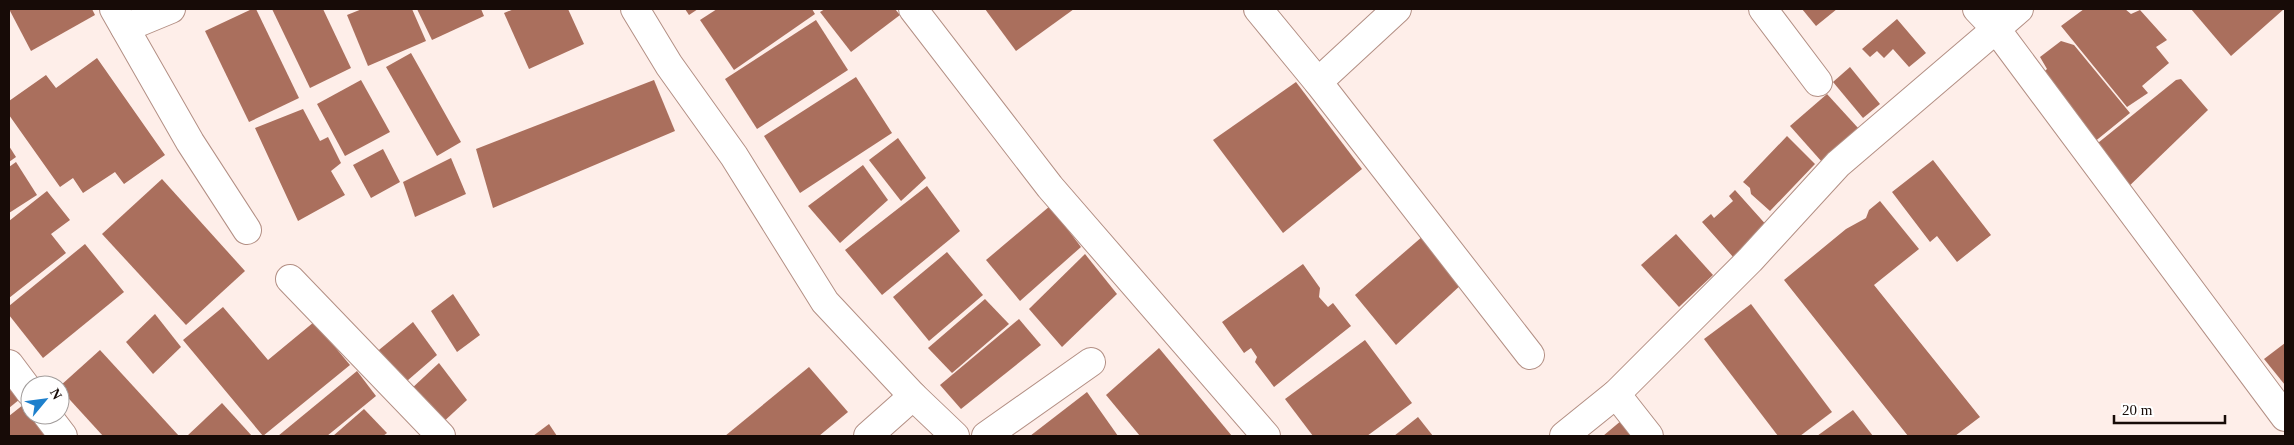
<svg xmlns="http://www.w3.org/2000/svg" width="2294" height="445" viewBox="0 0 2294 445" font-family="Georgia,serif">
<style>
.building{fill:#aa6f5d}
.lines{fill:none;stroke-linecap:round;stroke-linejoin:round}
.minor-casing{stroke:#b38f84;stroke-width:30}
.minor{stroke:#fff;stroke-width:28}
</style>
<rect width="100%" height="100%" fill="#feeee9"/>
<g class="building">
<polygon points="9,9 92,9 95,15 31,51"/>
<polygon points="252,9 256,9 299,98 249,122 205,31"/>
<polygon points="272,9 323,9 351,68 310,88"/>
<polygon points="362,9 412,9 426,41 368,66 347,15"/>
<polygon points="417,9 481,9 484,16 432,40"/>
<polygon points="514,9 568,9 584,44 529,69 504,13"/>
<polygon points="685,9 698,9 689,15"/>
<polygon points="717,9 812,9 815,14 734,70 700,20"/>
<polygon points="825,9 895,9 900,15 851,52 820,12"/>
<polygon points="985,9 1074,9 1016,51"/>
<polygon points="1802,9 1837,9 1816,26"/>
<polygon points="2084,9 2125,9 2131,14 2140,10 2167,40 2156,47 2169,63 2142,86 2148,93 2127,107 2061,26"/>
<polygon points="2191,9 2284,9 2231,56"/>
<polygon points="1897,19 1926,53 1909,67 1893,49 1884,58 1877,51 1870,57 1862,49"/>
<polygon points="816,20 848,70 757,129 725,79"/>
<polygon points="2061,41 2074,45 2130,113 2093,143 2038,77 2047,69 2040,57"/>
<polygon points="411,53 461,142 437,156 386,67"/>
<polygon points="97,58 165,155 124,184 115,172 83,193 73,178 60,187 9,115 9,101 46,75 56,88"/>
<polygon points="1850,67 1880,104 1863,118 1833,82"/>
<polygon points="856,77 892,133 800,193 764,136"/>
<polygon points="2181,79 2208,110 2123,192 2088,151 2176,80"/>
<polygon points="361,80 390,132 345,156 317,104"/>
<polygon points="654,80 675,131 493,208 476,149"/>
<polygon points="1296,82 1362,169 1283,233 1213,140"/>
<polygon points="1827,94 1859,129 1822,162 1790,126"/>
<polygon points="303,109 320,141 328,137 341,163 331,171 345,195 298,221 255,128"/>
<polygon points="1787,136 1815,164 1770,211 1751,194 1750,188 1743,182"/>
<polygon points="898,138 926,178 901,201 869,160"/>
<polygon points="9,146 16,157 9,162"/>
<polygon points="383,149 400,182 371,198 353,165"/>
<polygon points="451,158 466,194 415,217 403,182"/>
<polygon points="1933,160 1991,235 1957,262 1937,236 1930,242 1892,192"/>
<polygon points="16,162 37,195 9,213 9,167"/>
<polygon points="863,165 888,200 840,243 808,206"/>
<polygon points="162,179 245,271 186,325 102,234"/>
<polygon points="927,186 960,231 882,295 845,250"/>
<polygon points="1735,190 1769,228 1734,258 1702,222 1711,214 1714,218 1733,201 1729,196"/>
<polygon points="47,191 70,220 51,234 66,253 9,298 9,221"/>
<polygon points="1880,201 1919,249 1874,285 1980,417 1955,436 1908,436 1784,280 1846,229 1866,218 1869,210"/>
<polygon points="1050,206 1081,247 1020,301 986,260"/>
<polygon points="1676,234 1713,275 1679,307 1641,265"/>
<polygon points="1423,236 1463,283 1396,345 1355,295"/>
<polygon points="85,244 124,292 43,358 9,315 9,306"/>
<polygon points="947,252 983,295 929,341 893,297"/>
<polygon points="1085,254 1117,294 1062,347 1029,309"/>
<polygon points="1303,264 1320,288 1319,297 1328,307 1333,303 1351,326 1274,387 1255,362 1257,357 1251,348 1244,353 1222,322"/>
<polygon points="453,294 480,335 457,352 431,311"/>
<polygon points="985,299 1009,324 952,373 928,348"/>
<polygon points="1751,304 1832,412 1800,436 1778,436 1704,339"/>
<polygon points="223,307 268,360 314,322 350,365 263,436 183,340"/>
<polygon points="155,314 181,347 153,374 126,342"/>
<polygon points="1019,319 1041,345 961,409 940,385"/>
<polygon points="413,322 437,355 400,387 374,354"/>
<polygon points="1365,340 1412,403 1367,436 1313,436 1285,399"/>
<polygon points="2285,343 2285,385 2264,359"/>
<polygon points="1159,348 1232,436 1140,436 1106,395"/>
<polygon points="100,350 179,436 103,436 60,389 60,386"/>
<polygon points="439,363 467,400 440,425 410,390"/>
<polygon points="809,367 848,412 819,436 725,436"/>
<polygon points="357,371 376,396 327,436 278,436"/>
<polygon points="9,373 25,395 9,408"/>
<polygon points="1087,392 1118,436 1030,436"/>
<polygon points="28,401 30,404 30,415 38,415 54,436 9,436 9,416"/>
<polygon points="222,403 252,436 187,436"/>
<polygon points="364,409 387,433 383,436 333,436"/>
<polygon points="1853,410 1873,436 1817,436"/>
<polygon points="1418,417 1433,436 1394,436"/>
<polygon points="1622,420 1636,436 1603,436"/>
<polygon points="549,424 557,436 533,436"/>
</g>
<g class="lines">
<g class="minor-casing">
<g id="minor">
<polyline points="114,9 190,142 247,230"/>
<polyline points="635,9 669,65 734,156 825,302 913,396 955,436"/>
<polyline points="913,9 1050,187 1266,436"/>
<polyline points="1258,9 1318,82 1530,355"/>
<polyline points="1763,9 1818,82"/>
<polyline points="2019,9 1996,29 2285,417"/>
<polyline points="125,28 171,9"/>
<polyline points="1318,82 1397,9"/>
<polyline points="290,279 441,436"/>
<polyline points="9,364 30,392"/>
<polyline points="1616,394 1649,436"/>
<polyline points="47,415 63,436"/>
<polyline points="868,436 913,396"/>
<polyline points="986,436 1091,362"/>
<polyline points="1564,436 1616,394 1750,260 1838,164 1996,29 1977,9"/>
</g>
</g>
<use href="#minor" class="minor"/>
</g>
<rect width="2294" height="445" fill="none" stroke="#170b07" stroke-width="20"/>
<g transform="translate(45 400) rotate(61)"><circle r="24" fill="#ffffff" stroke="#a29d9c"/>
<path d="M0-4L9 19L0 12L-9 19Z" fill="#1e80cc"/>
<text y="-8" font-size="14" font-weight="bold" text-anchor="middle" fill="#170b07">N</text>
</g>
<path d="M2114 415v8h111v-8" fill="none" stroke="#170b07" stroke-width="2.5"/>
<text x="2122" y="415" font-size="15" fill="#170b07" stroke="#ffffff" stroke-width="4" paint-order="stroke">20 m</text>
</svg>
